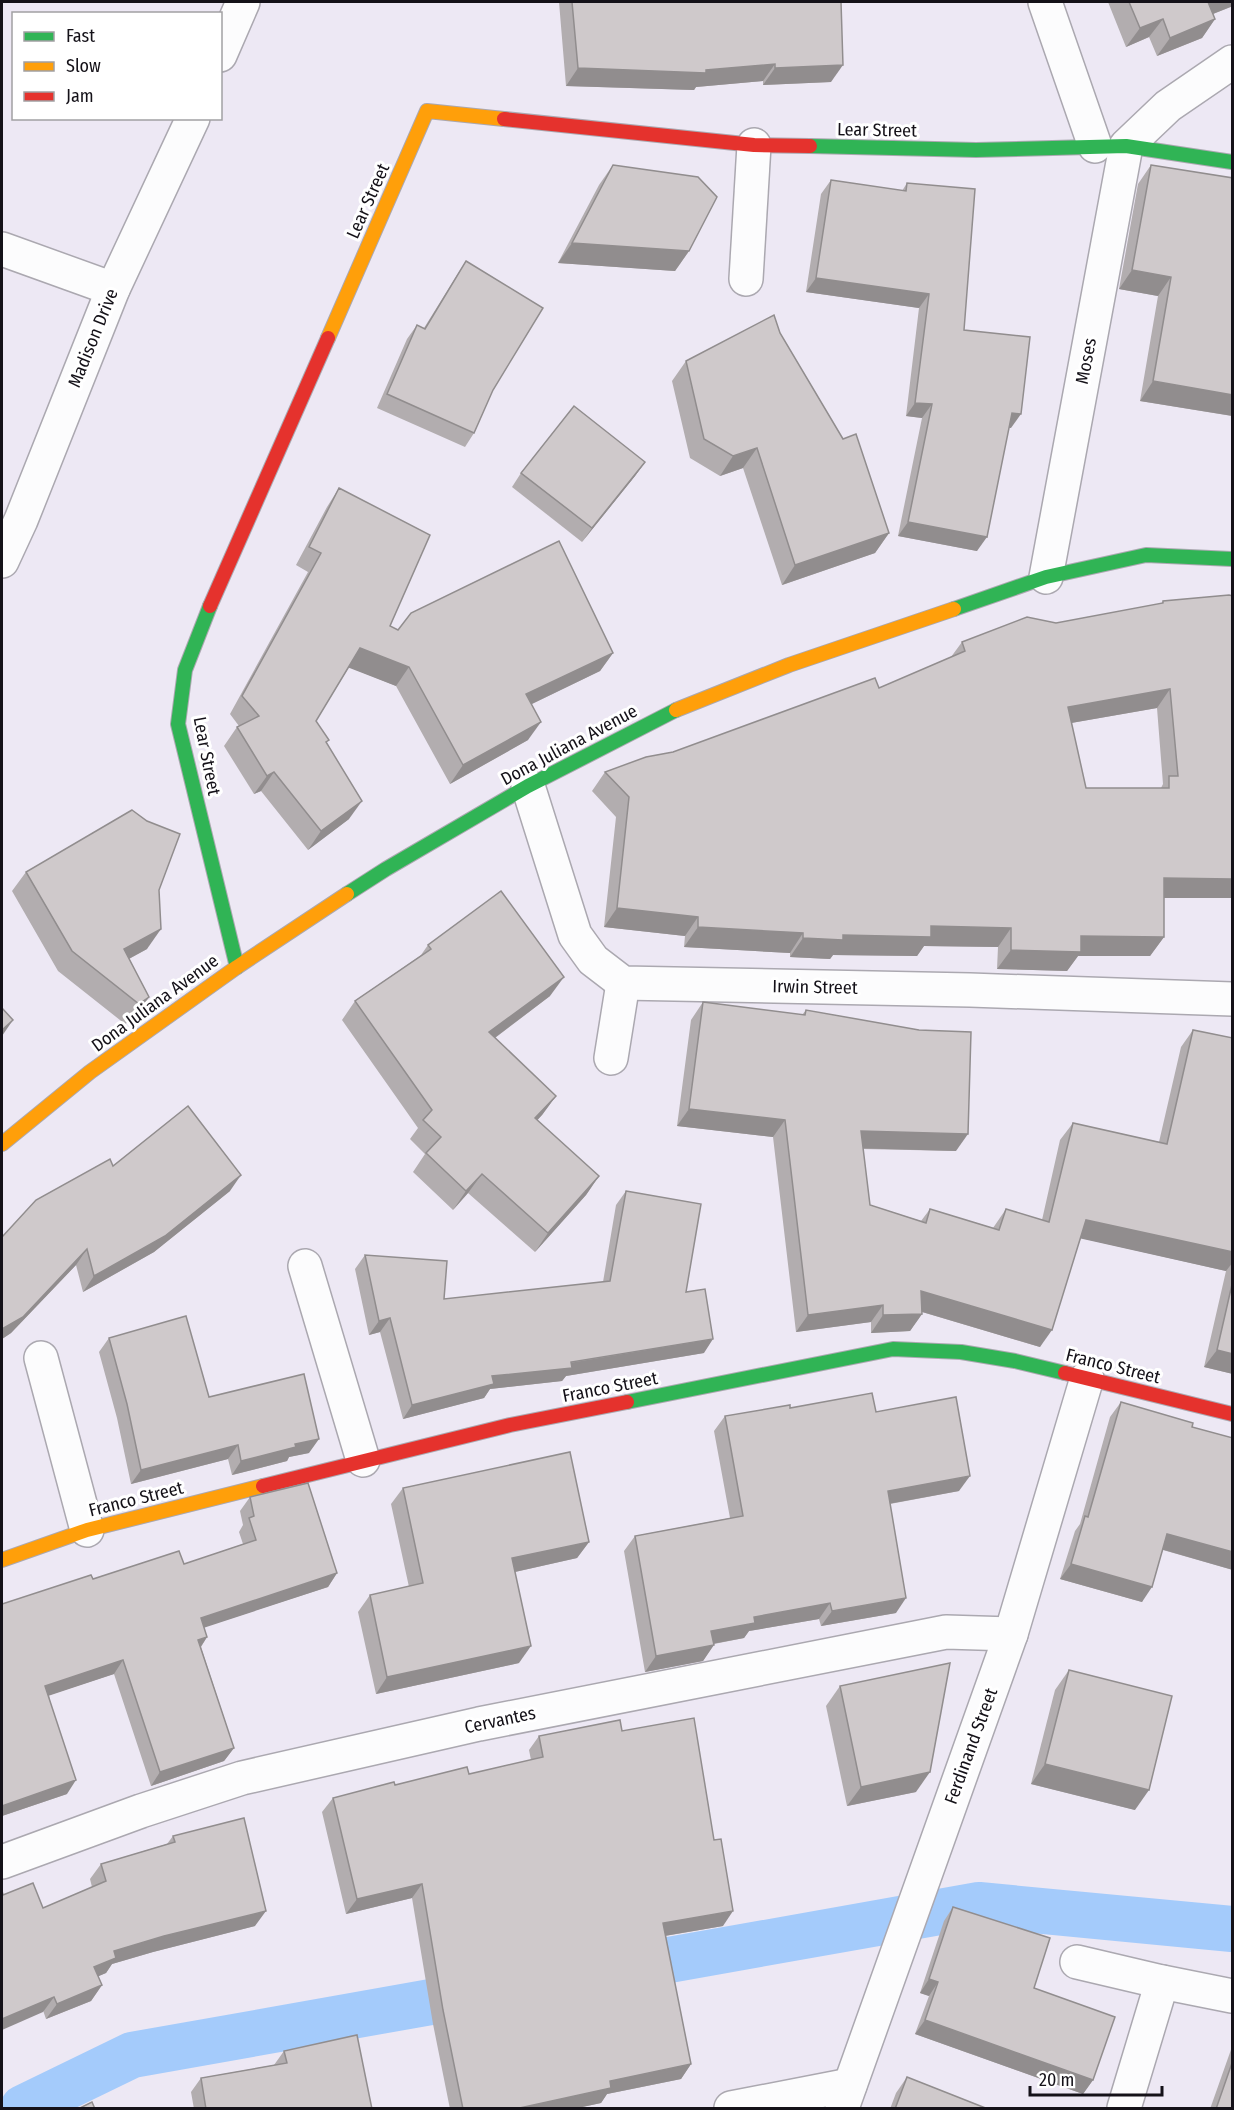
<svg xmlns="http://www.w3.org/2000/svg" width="1234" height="2110" viewBox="0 0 1234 2110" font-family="'Fira Sans Condensed',sans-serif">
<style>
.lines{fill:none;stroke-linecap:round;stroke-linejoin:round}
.canal{stroke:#a4cbfb;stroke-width:46}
.street-casing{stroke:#aba8b0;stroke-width:36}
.fast-casing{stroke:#aba8b0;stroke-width:16}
.slow-casing{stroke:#aba8b0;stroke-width:16}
.jam-casing{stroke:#aba8b0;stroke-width:16}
.street{stroke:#fcfcfd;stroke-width:33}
.fast{stroke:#30b455;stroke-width:14}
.slow{stroke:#ff9f0a;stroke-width:14}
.jam{stroke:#e5322d;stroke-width:14}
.wall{fill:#b2adaf;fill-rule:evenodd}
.shaded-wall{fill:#918d8e}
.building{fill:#cfc9cb;stroke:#918d8e;stroke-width:1.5;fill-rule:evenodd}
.labels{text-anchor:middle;stroke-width:6;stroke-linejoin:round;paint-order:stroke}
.street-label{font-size:18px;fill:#141118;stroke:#fff}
</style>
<rect width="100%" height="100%" fill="#ede8f4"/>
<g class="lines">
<g class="canal">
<polyline points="607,1971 979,1905 1232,1929"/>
<polyline points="23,2108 132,2055 493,1991"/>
</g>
<g class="street-casing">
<g id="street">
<polyline points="1045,2 1095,146"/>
<polyline points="220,55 243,2"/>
<polyline points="2,249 113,289"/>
<polyline points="746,279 754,145"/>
<polyline points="2,561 21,520 113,289 193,118"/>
<polyline points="1046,577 1126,146 1168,106 1232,62"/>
<polyline points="528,786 575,935 593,960 623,983 970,990 1232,999"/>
<polyline points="611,1058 623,983"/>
<polyline points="305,1266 363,1460"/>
<polyline points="41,1358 87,1530"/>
<polyline points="2,1862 141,1811 242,1778 479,1724 946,1632 1011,1634"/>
<polyline points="1077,1962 1162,1982 1232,1996"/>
<polyline points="731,2108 850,2085"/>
<polyline points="842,2108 1011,1634 1087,1378"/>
<polyline points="1124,2108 1162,1982"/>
</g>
</g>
<g class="fast-casing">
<g id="fast">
<polyline points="810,146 976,150 1126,146 1232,162"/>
<polyline points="210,606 185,670 178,724 237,967"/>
<polyline points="954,609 1046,577 1146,555 1232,559"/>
<polyline points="347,894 386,869 528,786 676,710"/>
<polyline points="627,1402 893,1349 961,1352 1015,1361 1065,1373"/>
</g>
</g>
<g class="slow-casing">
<g id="slow">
<polyline points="328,338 427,111 504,119"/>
<polyline points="676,710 789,665 954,609"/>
<polyline points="2,1144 90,1072 237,967 347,894"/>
<polyline points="2,1560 87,1530 263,1486"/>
</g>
</g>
<g class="jam-casing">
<g id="jam">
<polyline points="504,119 754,145 810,146"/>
<polyline points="210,606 328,338"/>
<polyline points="1065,1373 1232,1414"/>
<polyline points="263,1486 510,1425 627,1402"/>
</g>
</g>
<use href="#street" class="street"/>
<use href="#fast" class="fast"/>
<use href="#slow" class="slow"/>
<use href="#jam" class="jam"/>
</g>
<g class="wall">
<polygon points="559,2 841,2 831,82 763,85 763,81 696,87 694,90 566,86"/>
<polygon points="1108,2 1233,2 1233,6 1213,14 1215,19 1202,38 1157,56 1149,37 1126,47"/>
<polygon points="613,165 689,251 675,271 558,263 599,185"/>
<polygon points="1151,165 1233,178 1232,416 1140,401 1158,296 1119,289 1138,184"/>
<polygon points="831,180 902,191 907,183 964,330 1011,428 1009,428 977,551 898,536 922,418 906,416 919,308 806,292 821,194"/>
<polygon points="466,261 493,390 474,433 465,447 377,408 407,339 417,325 424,328 457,275"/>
<polygon points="780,333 843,439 889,533 875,553 782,585 743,468 720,476 690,458 672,381 686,361"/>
<polygon points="645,462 635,476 582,542 512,487 521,473"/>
<polygon points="339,488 390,626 398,630 613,653 600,671 532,704 528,740 450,784 396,686 349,667 316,721 327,743 349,819 308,850 261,791 254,794 224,746 237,727 239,726 230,714 308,572 296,565 327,507"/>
<path d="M1229,595L1164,898V937L1150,956H1078L1067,971L997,969L998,947L924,946L917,956L833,955L830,959L790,957V953L684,947L685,936L604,927L616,817L592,791L605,772L673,752L879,688L951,657L962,642L1056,623L1161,604L1163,601ZM1157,708L1163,784L1161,788H1086L1071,723Z"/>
<polygon points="26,872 159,890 147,949 129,959 149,997 135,1017 125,1024 58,971 12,891"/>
<polygon points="428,945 550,996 495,1038 556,1096 542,1115 537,1120 599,1176 586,1195 535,1252 468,1193 453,1210 413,1172 425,1154 410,1139 418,1128 342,1020 355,1001 421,955"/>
<polygon points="703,1002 802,1015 806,1010 956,1151 863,1149 870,1205 921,1221 930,1209 993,1228 1006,1209 1042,1220 1060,1140 1073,1123 1159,1142 1181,1047 1193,1030 1233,1038 1233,1374 1204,1367 1226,1271 1081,1238 1040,1347 922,1312 922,1314 910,1331 871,1333 871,1322 796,1332 773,1137 677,1126 691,1020"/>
<polygon points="113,1166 230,1191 154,1252 83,1292 76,1265 11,1333 2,1339 2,1237"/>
<polygon points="626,1191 686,1292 704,1353 566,1376 562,1381 490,1389 484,1398 403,1419 380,1332 369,1335 355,1269 365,1255 444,1299 603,1282 616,1205"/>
<polygon points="109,1338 209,1397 309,1453 289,1457 287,1461 232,1475 228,1459 131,1484 117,1418 99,1352"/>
<polygon points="1121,1402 1192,1427 1233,1438 1233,1570 1163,1550 1142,1602 1060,1579 1075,1531 1080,1524 1110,1417"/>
<polygon points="790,1408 876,1412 959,1491 890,1504 896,1613 821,1626 819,1619 749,1631 744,1638 714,1644 703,1661 645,1672 624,1551 635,1536 730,1518 714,1431 725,1416"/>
<polygon points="403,1488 589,1542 577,1558 515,1572 519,1663 376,1694 358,1612 370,1595 409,1587 391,1504"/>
<polygon points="250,1497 337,1573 328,1587 204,1627 207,1637 201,1647 234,1748 224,1761 151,1786 114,1674 49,1695 67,1794 2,1816 93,1579 184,1564 243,1544 239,1532 243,1525 240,1511"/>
<polygon points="1069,1670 1135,1810 1031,1784 1055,1690"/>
<polygon points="840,1686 916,1792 847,1806 826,1706"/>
<polygon points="622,1731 723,1926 665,1936 691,2064 681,2079 607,2094 601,2103 573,2109 450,2109 433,2024 412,1898 346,1914 322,1812 333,1798 395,1785 469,1774 531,1760 529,1750 539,1736"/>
<polygon points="173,1836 255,1926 153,1952 112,1964 106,1973 98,1976 102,1985 91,2001 46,2019 3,1895 43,1908 92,1887 90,1879 101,1864 167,1844"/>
<polygon points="953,1907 1034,1988 1093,2080 1083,2094 915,2034 929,1996 920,1993 944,1921"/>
<polygon points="1233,2044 1233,2109 1210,2109"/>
<polygon points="284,2051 372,2109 194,2109 191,2092 201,2078 274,2065"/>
<polygon points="907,2077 988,2109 890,2109 896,2093"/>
</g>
<g class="shaded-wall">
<polygon points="1208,2 1233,2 1233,6 1195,21"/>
<polygon points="1163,19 1149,37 1126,47 1140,28"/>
<polygon points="1215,19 1202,38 1157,56 1170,38"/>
<polygon points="775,64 763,81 696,87 694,90 566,86 578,68 706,70"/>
<polygon points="843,65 831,82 763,85 775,68"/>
<polygon points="572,243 689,251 675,271 558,263"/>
<polygon points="1132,270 1171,277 1158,296 1119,289"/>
<polygon points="816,278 929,294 919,308 806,292"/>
<polygon points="1153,381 1233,395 1233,416 1140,401"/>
<polygon points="915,403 932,404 922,418 906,416"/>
<polygon points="1012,413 1021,414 1011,428 1002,427"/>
<polygon points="757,448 743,468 720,476 733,456"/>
<polygon points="645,462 635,476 582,542 592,528"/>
<polygon points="908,522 987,537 977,551 898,536"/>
<polygon points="889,533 875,553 782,585 795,565"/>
<polygon points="360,648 409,667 396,686 347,667"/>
<polygon points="613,653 600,671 513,713 526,694"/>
<polygon points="1170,689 1157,708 1054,726 1068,707"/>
<polygon points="541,722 528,740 450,784 463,765"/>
<polygon points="274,772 261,791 254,794 267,776"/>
<polygon points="362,801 349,819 308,850 321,831"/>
<polygon points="1164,878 1233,879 1233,898 1151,898"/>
<polygon points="617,908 698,917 685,936 604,927"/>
<polygon points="931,926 1011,928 998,947 924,946 917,956 833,955 830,959 790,957 803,938"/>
<polygon points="698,927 803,933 790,953 684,947"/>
<polygon points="161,929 147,949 110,969 124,949"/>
<polygon points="1081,936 1164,937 1150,956 1078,956 1067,971 997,969 1011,950"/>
<polygon points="564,977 550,996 476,1052 489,1032"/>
<polygon points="149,997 135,1017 125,1024 139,1004"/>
<polygon points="13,1020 2,1036 2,1030"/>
<polygon points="556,1096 542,1115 522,1137 535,1118"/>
<polygon points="689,1109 785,1120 773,1137 677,1126"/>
<polygon points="861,1131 968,1134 956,1151 849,1148"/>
<polygon points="482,1174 468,1193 453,1210 466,1191"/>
<polygon points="241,1175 230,1191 154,1252 83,1292 94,1276"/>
<polygon points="599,1176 586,1195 535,1252 548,1233"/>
<polygon points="1086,1220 1233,1252 1233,1262 1226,1271 1074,1237"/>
<polygon points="87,1249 76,1265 11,1333 2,1339 2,1329"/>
<polygon points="921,1291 1052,1330 1040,1347 909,1308"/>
<polygon points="883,1305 871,1322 796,1332 808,1315"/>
<polygon points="922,1314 910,1331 871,1333 883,1315"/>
<polygon points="390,1318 380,1332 369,1335 379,1321"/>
<polygon points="713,1339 704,1353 566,1376 562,1381 490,1389 484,1398 403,1419 412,1405 492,1376"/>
<polygon points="1217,1350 1233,1354 1233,1374 1204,1367"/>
<polygon points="319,1439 309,1453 289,1457 287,1461 232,1475 241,1461 295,1444"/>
<polygon points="238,1445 228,1459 131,1484 141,1470"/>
<polygon points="970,1476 959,1491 877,1506 888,1491"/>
<polygon points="1167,1534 1233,1552 1233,1570 1157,1548"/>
<polygon points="589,1542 577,1558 501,1575 512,1558"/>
<polygon points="1071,1564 1152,1587 1142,1602 1060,1579"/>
<polygon points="337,1573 328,1587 191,1632 201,1618"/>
<polygon points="906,1598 896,1613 821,1626 832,1611"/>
<polygon points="830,1603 819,1619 749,1631 744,1638 701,1646 711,1631 754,1617"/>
<polygon points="207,1637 198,1651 198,1640"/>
<polygon points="714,1645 703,1661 645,1672 656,1656"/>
<polygon points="531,1646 519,1663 376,1694 387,1677"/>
<polygon points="123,1660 114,1674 36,1700 45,1686"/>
<polygon points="234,1748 224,1761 151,1786 160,1772"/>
<polygon points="1045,1764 1149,1790 1135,1810 1031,1784"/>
<polygon points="930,1772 916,1792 847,1806 861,1787"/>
<polygon points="76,1780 67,1794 2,1816 2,1806"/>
<polygon points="422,1884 412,1898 346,1914 357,1899"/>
<polygon points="266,1911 255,1926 153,1952 112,1964 106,1973 83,1983 94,1967 114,1951 164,1936"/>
<polygon points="733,1911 723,1926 652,1938 663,1923"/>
<polygon points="929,1979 938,1982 929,1996 920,1993"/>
<polygon points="102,1985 91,2001 46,2019 57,2004"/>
<polygon points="54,1997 43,2012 2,2030 2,2019"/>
<polygon points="925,2020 1093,2080 1083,2094 915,2034"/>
<polygon points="691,2064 681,2079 607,2094 601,2103 573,2109 515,2109 610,2081"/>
</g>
<g class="building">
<polygon points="572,2 841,2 843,65 775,68 775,64 706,70 706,73 578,68"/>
<polygon points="1129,2 1210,2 1208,2 1215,19 1170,38 1163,19 1140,28"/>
<polygon points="613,165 698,177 717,197 689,251 572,243"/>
<polygon points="1151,165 1233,178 1233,395 1153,381 1171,277 1132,270"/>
<polygon points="831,180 906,191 907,183 975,189 964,330 1030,337 1021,414 1012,413 987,537 908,522 932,404 915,403 929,294 816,278"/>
<polygon points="466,261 543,308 493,390 474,433 387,394 417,325 425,329"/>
<polygon points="774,315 780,333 843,439 856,434 889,533 795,565 757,448 733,456 704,439 686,361"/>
<polygon points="574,406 645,462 592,528 521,473"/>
<polygon points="339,488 430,535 390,626 398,630 411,613 559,541 613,653 526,694 541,722 463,765 409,667 360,648 316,721 329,740 326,742 362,801 321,831 274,772 267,776 237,727 259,716 242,696 321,553 309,547"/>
<path d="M1229,595L1233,596V879L1164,878V937L1081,936V952L1011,950V928L931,926V937L843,935V940L803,938V933L698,927V917L617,908L629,797L605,772L646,757L673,752L875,678L879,688L965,651L962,642L1027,617L1056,623L1163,603V601ZM1170,689L1178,776H1169V788H1086L1068,707Z"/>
<polygon points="132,810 147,821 180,834 159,890 161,929 124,949 149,997 139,1004 72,951 26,872"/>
<polygon points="501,891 564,977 489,1032 556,1096 535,1118 599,1176 548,1233 482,1174 466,1191 426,1153 441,1137 423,1120 432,1110 355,1001 431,949 428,945"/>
<polygon points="703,1002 805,1015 806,1010 919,1030 971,1032 968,1134 861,1131 870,1205 926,1223 930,1209 999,1230 1006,1209 1049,1222 1073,1123 1167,1144 1193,1030 1233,1038 1233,1252 1086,1220 1052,1330 921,1291 922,1314 883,1315 883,1305 808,1315 785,1120 689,1109"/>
<polygon points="2,1008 13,1020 2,1030"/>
<polygon points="188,1106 241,1175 165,1236 94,1276 87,1249 23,1317 2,1329 2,1237 36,1200 110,1159 113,1166"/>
<polygon points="626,1191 701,1204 686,1292 705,1289 713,1339 571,1362 572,1368 492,1376 494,1384 412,1405 390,1318 379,1321 365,1255 447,1261 444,1299 610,1281"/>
<polygon points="1233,1280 1233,1354 1217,1350"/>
<polygon points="186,1316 209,1397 304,1374 319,1439 295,1444 296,1447 241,1461 238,1445 141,1470 127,1404 109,1338"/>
<polygon points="872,1393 876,1412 956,1397 970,1476 888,1491 906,1598 832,1611 830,1603 754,1617 755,1623 711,1631 714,1645 656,1656 635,1536 743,1516 725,1416 790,1405 790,1408"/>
<polygon points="1121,1402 1193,1423 1192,1427 1233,1438 1233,1552 1167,1534 1152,1587 1071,1564 1085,1516 1088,1517"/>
<polygon points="570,1452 589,1542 512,1558 531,1646 387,1677 370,1595 423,1583 403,1488"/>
<polygon points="308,1483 337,1573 201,1618 207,1637 198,1640 234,1748 160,1772 123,1660 45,1686 76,1780 2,1806 2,1604 91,1575 93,1579 179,1551 184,1564 256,1540 249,1518 254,1516 250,1497"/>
<polygon points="950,1663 930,1772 861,1787 840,1686"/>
<polygon points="1069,1670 1172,1696 1149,1790 1045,1764"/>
<polygon points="694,1718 714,1840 721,1839 733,1911 663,1923 691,2064 610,2081 611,2088 515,2109 463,2109 443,2010 422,1884 357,1899 333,1798 394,1782 395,1785 467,1767 469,1774 543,1757 539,1736 620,1720 622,1731"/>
<polygon points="244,1818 266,1911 164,1936 114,1951 116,1958 94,1967 102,1985 57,2004 54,1997 2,2019 2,1891 3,1895 33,1883 43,1908 106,1881 101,1864 175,1842 173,1836"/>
<polygon points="953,1907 1050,1938 1034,1988 1115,2017 1093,2080 925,2020 938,1982 929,1979"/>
<polygon points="357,2035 372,2109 206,2109 201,2078 287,2063 284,2051"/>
<polygon points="1233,2060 1233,2109 1216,2109"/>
<polygon points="907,2077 988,2109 895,2109"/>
<polygon points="92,2102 95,2109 78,2109"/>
</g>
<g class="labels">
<g class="street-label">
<text transform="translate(877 130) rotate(1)" y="6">Lear Street</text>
<text transform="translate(368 201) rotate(-66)" y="6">Lear Street</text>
<text transform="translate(93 338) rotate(-68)" y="6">Madison Drive</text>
<text transform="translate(1086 361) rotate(-79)" y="6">Moses</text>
<text transform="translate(569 745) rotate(-28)" y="6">Dona Juliana Avenue</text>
<text transform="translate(207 756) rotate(79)" y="6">Lear Street</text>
<text transform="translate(815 987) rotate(1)" y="6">Irwin Street</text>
<text transform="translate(155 1003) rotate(-36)" y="6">Dona Juliana Avenue</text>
<text transform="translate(1113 1366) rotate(14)" y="6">Franco Street</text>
<text transform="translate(610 1387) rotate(-11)" y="6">Franco Street</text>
<text transform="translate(136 1499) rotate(-14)" y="6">Franco Street</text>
<text transform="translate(500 1720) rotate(-12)" y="6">Cervantes</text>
<text transform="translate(971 1746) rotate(-70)" y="6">Ferdinand Street</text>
</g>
</g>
<rect width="1234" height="2110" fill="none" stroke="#141118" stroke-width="6"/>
<rect x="12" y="12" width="210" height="108" fill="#ffffff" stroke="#a1a0a3" stroke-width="1.5"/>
<rect x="24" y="32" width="30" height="9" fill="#30b455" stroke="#a1a0a3" stroke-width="1.5"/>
<text x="66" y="42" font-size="18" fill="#141118">Fast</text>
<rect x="24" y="62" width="30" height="9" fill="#ff9f0a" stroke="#a1a0a3" stroke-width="1.5"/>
<text x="66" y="72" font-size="18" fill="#141118">Slow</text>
<rect x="24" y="92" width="30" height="9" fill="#e5322d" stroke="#a1a0a3" stroke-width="1.5"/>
<text x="66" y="102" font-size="18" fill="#141118">Jam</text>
<path d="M1030 2086v9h132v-9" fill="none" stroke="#141118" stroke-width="3"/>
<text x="1039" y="2086" font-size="18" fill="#141118" stroke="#ffffff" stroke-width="4.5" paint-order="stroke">20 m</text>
</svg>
